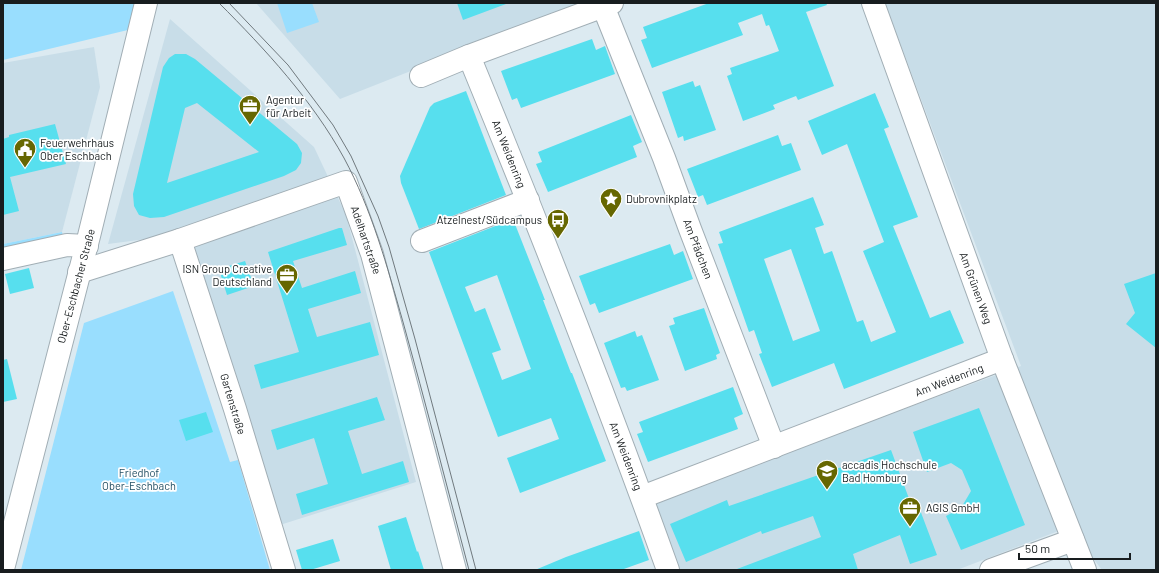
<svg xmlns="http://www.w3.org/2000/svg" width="1159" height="573" viewBox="0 0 1159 573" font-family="Barlow,sans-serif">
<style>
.built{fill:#c8dde8}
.green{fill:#99defe}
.building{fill:#57dfee;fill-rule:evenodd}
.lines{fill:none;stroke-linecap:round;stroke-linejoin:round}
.minor-casing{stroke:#a1aeb5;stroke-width:24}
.minor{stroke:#fff;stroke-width:22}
.tram{stroke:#70797e;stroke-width:1}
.labels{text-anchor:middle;stroke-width:3.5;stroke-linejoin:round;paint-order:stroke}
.poi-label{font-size:11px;fill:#181d1f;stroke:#fff;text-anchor:start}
.street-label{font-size:11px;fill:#181d1f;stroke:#fff}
.park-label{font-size:11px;fill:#235064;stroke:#fff}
</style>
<rect width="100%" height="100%" fill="#dceaf1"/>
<g class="built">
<polygon points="256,3 583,3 340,99"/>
<polygon points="885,3 1156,3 1156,570 1102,570 1069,527 957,570 676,570 649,503 1021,366"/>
<polygon points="170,19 314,147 346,215 416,482 264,530 177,235 108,244"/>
<polygon points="94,47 100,87 62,232 3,244 3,63"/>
</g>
<g class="green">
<polygon points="3,3 138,3 132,29 3,60"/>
<polygon points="277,3 312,3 319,22 287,33"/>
<polygon points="62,232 64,240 3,254 3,244"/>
<polygon points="173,291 230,462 238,460 270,570 21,570 84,323"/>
</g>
<g class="building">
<polygon points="457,3 506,3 506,4 463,20"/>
<polygon points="709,3 826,3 827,5 806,12 834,86 798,100 796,96 773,105 775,109 743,121 727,76 732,74 730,68 779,51 769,25 766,26 762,14 738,23 743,35 652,68 641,40 647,38 643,27"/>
<polygon points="592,39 596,50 605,46 615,74 521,108 517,98 512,100 501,71"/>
<path d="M175,54H186L195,59L297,144L302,153L301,163L296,170L284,176L164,217L150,218L139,215L134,206L133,194L163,67L169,58ZM197,103L259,152L167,183L185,108Z"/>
<polygon points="693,81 695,87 700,85 716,130 684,141 683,136 678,138 662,92"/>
<polygon points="466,91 506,195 419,229 401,183 400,176 430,107 434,103"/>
<path d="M875,93L889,127L884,129L918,217L893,226L930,318L950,310L964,343L844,389L834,363L772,387L759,354L762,353L754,330L749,332L718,244L723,243L719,232L813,197L824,225L815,228L824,254L832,251L857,322L863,320L871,342L896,332L863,251L884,242L847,144L822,155L808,121ZM791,249L820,331L793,341L764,259Z"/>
<polygon points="631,115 642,142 633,146 637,157 548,192 536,164 542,162 538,152"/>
<polygon points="55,124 66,164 10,177 19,211 3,215 3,139 9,137 9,135"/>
<polygon points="778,135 782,146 791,143 801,170 707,205 703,195 698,197 687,169"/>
<path d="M513,219L545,300H543L571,373H572L606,461L520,493L507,458L559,439L551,418L498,437L429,252ZM497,275L531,369L502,380L492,353L501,350L485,308L475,312L465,287Z"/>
<polygon points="339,228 342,228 347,245 293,261 302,288 355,271 361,293 308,309 317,337 370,322 379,355 261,389 254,365 299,352 268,252"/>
<polygon points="670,244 674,255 683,251 693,279 599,313 595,303 590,305 579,276"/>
<polygon points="245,261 254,286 227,295 219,269"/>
<polygon points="29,268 34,288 10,294 5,274"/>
<polygon points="1156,273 1156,348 1126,324 1135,313 1124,284"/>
<polygon points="704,308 720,353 716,355 717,359 685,371 669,326 675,324 673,318"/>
<polygon points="635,331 637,337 642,335 659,380 627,391 625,387 621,388 604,343"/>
<polygon points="7,359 17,399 3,402 3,360"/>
<polygon points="733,387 743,414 734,418 738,429 648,462 637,434 643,432 639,422"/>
<polygon points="377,397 385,420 348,431 362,474 403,461 409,482 302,515 296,494 328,484 314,438 277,450 271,430"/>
<polygon points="979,408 1025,525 961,550 946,516 961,508 971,491 962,470 951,463 927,472 913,432"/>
<polygon points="206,412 213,432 186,441 179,420"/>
<polygon points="891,450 911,504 917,502 937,555 910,564 900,535 853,554 858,570 737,570 737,569 821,537 813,516 762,534 761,531 686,562 670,524 727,500 729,506"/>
<polygon points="406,517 417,552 418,551 424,570 391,570 378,526"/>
<polygon points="639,531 649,560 621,570 535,570 566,557"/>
<polygon points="333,539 340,561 310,570 302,570 296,550"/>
</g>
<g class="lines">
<g class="minor-casing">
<g id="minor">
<polyline points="873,3 1002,359 1085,570"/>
<polyline points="603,6 664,158 690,229 774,447"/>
<path d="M469,56C539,226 606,397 668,570"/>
<polyline points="421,76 469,56 612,3"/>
<polyline points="180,240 235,409 284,570"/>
<polyline points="422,241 528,200"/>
<polyline points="3,259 67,245 87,246"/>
<polyline points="79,272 180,240 346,182 372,254 455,570"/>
<polyline points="642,497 1002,359"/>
<polyline points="3,569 89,236 146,3"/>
<polyline points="991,570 1073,540"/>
</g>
</g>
<use href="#minor" class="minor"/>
<g class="tram">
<path d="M219,3C266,50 312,100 344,158C372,210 387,266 403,322C426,404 447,487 469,570"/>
<polyline points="229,3 288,65 333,125 351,156 378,216 389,247 415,339 476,570"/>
</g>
</g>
<defs>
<g id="office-pin" transform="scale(1.15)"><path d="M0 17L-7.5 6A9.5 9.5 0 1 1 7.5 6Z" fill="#666701" stroke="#fff"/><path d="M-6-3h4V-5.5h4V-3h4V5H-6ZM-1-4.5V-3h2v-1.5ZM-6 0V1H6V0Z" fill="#fff"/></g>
<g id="civic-pin" transform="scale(1.15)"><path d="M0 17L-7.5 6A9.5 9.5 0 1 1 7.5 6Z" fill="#666701" stroke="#fff"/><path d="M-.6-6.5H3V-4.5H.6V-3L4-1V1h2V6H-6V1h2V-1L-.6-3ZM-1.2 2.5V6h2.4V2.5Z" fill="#fff"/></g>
<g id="sight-pin" transform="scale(1.15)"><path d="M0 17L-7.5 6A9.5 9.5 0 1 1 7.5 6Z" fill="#666701" stroke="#fff"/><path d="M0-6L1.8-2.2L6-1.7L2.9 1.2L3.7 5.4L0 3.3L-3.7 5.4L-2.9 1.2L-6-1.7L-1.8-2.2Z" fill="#fff"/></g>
<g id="bus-pin" transform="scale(1.15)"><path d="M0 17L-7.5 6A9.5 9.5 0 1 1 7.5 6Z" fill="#666701" stroke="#fff"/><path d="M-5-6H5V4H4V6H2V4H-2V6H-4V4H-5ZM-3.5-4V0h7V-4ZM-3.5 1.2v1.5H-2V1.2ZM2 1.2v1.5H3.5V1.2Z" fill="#fff"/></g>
<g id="university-pin" transform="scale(1.15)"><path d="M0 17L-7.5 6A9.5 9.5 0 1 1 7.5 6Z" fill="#666701" stroke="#fff"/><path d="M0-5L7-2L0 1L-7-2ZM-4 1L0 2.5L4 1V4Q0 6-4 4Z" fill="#fff"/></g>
</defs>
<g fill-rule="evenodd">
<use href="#office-pin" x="250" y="106"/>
<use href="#civic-pin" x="25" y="149"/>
<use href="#sight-pin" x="611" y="199"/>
<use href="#bus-pin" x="558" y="220"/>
<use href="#office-pin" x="287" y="275"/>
<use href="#university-pin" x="827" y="471"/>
<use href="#office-pin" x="910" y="508"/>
</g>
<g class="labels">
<g class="poi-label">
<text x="266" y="104">Agentur<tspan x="266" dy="13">für Arbeit</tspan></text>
<text x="40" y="147">Feuerwehrhaus<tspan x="40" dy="13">Ober Eschbach</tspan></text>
<text x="626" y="203">Dubrovnikplatz</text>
<text x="542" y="224" text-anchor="end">Atzelnest/Südcampus</text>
<text x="272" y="273" text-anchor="end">ISN Group Creative<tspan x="272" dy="13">Deutschland</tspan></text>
<text x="842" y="469">accadis Hochschule<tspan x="842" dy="13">Bad Homburg</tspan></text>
<text x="926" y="512">AGIS GmbH</text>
</g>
<g class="street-label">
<text transform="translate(509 154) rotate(68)" y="4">Am Weidenring</text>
<text transform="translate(366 240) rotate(71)" y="4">Adelhartstraße</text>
<text transform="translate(698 249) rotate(69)" y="4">Am Pfädchen</text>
<text transform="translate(76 286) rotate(-75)" y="4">Ober-Eschbacher Straße</text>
<text transform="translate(976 288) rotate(70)" y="4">Am Grünen Weg</text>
<text transform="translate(949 380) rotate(-21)" y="4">Am Weidenring</text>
<text transform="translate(233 404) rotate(73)" y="4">Gartenstraße</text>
<text transform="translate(626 456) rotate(69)" y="4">Am Weidenring</text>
</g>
<g class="park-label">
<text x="139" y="477">Friedhof<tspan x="139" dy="13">Ober-Eschbach</tspan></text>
</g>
</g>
<rect width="1159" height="573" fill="none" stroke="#181d1f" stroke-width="8"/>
<path d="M1019 553v6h111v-6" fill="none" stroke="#181d1f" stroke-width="2"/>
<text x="1025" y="553" font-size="12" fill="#181d1f" stroke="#ffffff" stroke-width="3" paint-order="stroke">50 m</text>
</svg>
